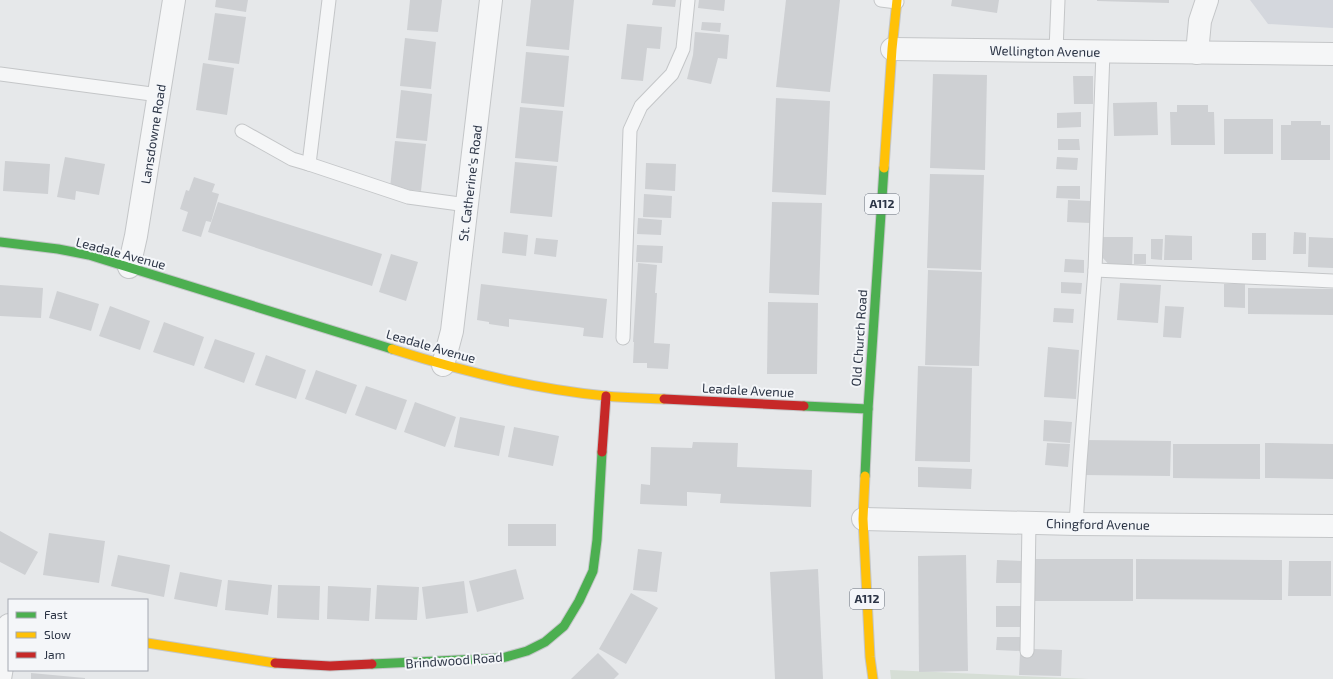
<svg xmlns="http://www.w3.org/2000/svg" width="1333" height="679" viewBox="0 0 1333 679" font-family="'Exo 2',sans-serif">
<style>
.built{fill:#d4d7dd}
.green{fill:#d6ded6}
.building{fill:#ced0d3}
.lines{fill:none;stroke-linecap:round;stroke-linejoin:round}
.lane-casing{stroke:#c4c6c8;stroke-width:15}
.street-casing{stroke:#c4c6c8;stroke-width:24}
.fast-casing{stroke:#c4c6c8;stroke-width:11}
.slow-casing{stroke:#c4c6c8;stroke-width:11}
.jam-casing{stroke:#c4c6c8;stroke-width:11}
.lane{stroke:#f5f6f7;stroke-width:13}
.street{stroke:#f5f6f7;stroke-width:22}
.fast{stroke:#4caf50;stroke-width:9}
.slow{stroke:#ffc107;stroke-width:9}
.jam{stroke:#c62828;stroke-width:9}
.labels{text-anchor:middle;stroke-width:4;stroke-linejoin:round;paint-order:stroke}
.shield{fill:#f4f6f9;stroke:#676e7b;stroke-width:1}
.shield-label{font-size:12px;font-weight:bold;fill:#2b3445}
.street-label{font-size:13px;fill:#2b3445;stroke:#f4f6f9}
</style>
<rect width="100%" height="100%" fill="#e6e8ea"/>
<polygon class="built" points="1250,0 1333,0 1333,28 1268,24"/>
<polygon class="green" points="890,670 913,671 1089,679 891,679"/>
<g class="building">
<polygon points="216,0 248,0 246,12 215,7"/>
<polygon points="410,0 442,0 438,32 407,30"/>
<polygon points="531,0 574,0 569,50 526,46"/>
<polygon points="653,0 676,0 675,7 652,5"/>
<polygon points="699,0 725,0 724,11 698,8"/>
<polygon points="786,0 840,0 830,92 776,87"/>
<polygon points="952,0 999,0 997,13 951,6"/>
<polygon points="1097,0 1169,0 1169,3 1097,1"/>
<polygon points="215,13 246,17 239,64 208,60"/>
<polygon points="702,22 721,23 720,32 701,30"/>
<polygon points="627,24 662,27 660,49 647,48 643,81 621,79"/>
<polygon points="695,32 729,35 727,59 718,58 711,84 687,79 693,55"/>
<polygon points="405,38 436,42 431,89 400,86"/>
<polygon points="526,52 569,56 564,107 521,103"/>
<polygon points="203,63 234,68 227,115 196,110"/>
<polygon points="933,74 987,75 985,170 930,168"/>
<polygon points="1073,76 1093,76 1093,104 1074,104"/>
<polygon points="401,90 432,94 427,141 396,138"/>
<polygon points="776,98 830,101 826,195 772,192"/>
<polygon points="1157,102 1158,135 1114,136 1113,103"/>
<polygon points="1177,105 1208,105 1208,112 1214,112 1215,145 1171,145 1170,112 1177,112"/>
<polygon points="520,107 563,111 558,162 515,158"/>
<polygon points="1081,112 1081,127 1057,128 1057,113"/>
<rect x="1224" y="119" width="49" height="35"/>
<polygon points="1291,121 1321,121 1321,125 1330,125 1330,160 1281,160 1281,125 1291,125"/>
<polygon points="1058,139 1079,139 1080,150 1058,150"/>
<polygon points="395,141 426,144 421,191 390,188"/>
<polygon points="65,157 105,164 99,195 76,191 75,200 57,197"/>
<polygon points="1057,157 1078,158 1077,170 1056,169"/>
<polygon points="5,161 50,164 48,194 3,191"/>
<polygon points="515,162 557,166 552,217 510,213"/>
<polygon points="646,163 676,164 675,191 645,189"/>
<polygon points="930,174 984,175 981,270 927,268"/>
<polygon points="194,177 215,184 212,192 219,194 211,222 206,221 201,237 182,231 188,212 180,209 186,190 189,191"/>
<polygon points="1057,186 1080,186 1080,199 1056,198"/>
<polygon points="644,194 672,196 671,218 643,217"/>
<polygon points="1068,200 1091,201 1090,223 1067,222"/>
<polygon points="218,202 382,254 372,286 208,232"/>
<polygon points="772,202 822,203 819,295 769,293"/>
<polygon points="638,218 662,220 661,235 637,234"/>
<polygon points="504,232 528,235 526,256 502,253"/>
<polygon points="1294,232 1306,233 1306,254 1293,254"/>
<rect x="1252" y="233" width="14" height="27"/>
<polygon points="1165,235 1192,236 1192,260 1164,260"/>
<polygon points="1102,237 1133,237 1132,267 1111,267 1102,257"/>
<polygon points="1309,237 1333,238 1333,268 1308,267"/>
<polygon points="536,238 558,240 556,257 534,254"/>
<polygon points="1151,239 1163,239 1162,260 1151,259"/>
<polygon points="637,245 663,246 662,263 636,262"/>
<polygon points="391,254 418,262 406,301 379,292"/>
<rect x="1134" y="254" width="12" height="10"/>
<polygon points="1065,259 1084,260 1084,273 1064,272"/>
<polygon points="638,263 657,265 655,293 657,293 654,343 670,344 668,369 647,368 647,363 633,363 634,342 633,342"/>
<polygon points="928,270 982,272 979,366 925,365"/>
<polygon points="1061,282 1082,283 1081,294 1061,293"/>
<polygon points="1120,283 1161,285 1158,323 1117,320"/>
<polygon points="481,284 607,299 603,338 583,336 584,328 578,327 509,319 509,327 489,324 489,322 477,320"/>
<polygon points="1224,284 1245,284 1245,308 1224,307"/>
<polygon points="0,285 43,288 41,318 0,316"/>
<polygon points="1248,288 1333,289 1333,315 1248,314"/>
<polygon points="57,291 99,304 91,331 49,318"/>
<polygon points="768,302 818,303 817,374 767,374"/>
<polygon points="110,306 150,321 140,350 99,336"/>
<polygon points="1165,306 1184,307 1181,338 1163,337"/>
<polygon points="1054,308 1074,309 1073,323 1053,322"/>
<polygon points="164,322 204,337 194,366 153,352"/>
<polygon points="215,339 255,353 244,383 204,368"/>
<polygon points="1048,347 1079,350 1076,399 1044,397"/>
<polygon points="266,355 306,370 296,399 255,385"/>
<polygon points="918,366 972,368 970,462 915,461"/>
<polygon points="316,370 357,385 346,414 305,399"/>
<polygon points="366,386 407,400 396,430 355,415"/>
<polygon points="415,402 456,417 445,447 404,432"/>
<polygon points="460,417 505,426 499,456 454,447"/>
<polygon points="1044,420 1072,422 1070,443 1043,441"/>
<polygon points="514,427 559,436 553,466 508,457"/>
<polygon points="1084,440 1171,441 1170,476 1083,475"/>
<polygon points="693,442 738,443 737,467 812,470 811,507 720,503 721,494 687,492 687,506 640,504 641,484 650,485 651,447 692,448"/>
<polygon points="1047,443 1070,444 1068,467 1045,465"/>
<polygon points="1265,443 1333,444 1333,479 1265,478"/>
<polygon points="1173,444 1260,444 1260,479 1173,478"/>
<polygon points="918,467 972,469 971,489 918,487"/>
<rect x="508" y="524" width="48" height="22"/>
<polygon points="0,531 38,552 25,575 0,562"/>
<polygon points="49,533 105,541 99,583 43,575"/>
<polygon points="638,549 662,552 657,592 633,590"/>
<polygon points="118,555 170,565 164,597 111,586"/>
<polygon points="966,555 968,671 919,672 918,556"/>
<rect x="1030" y="559" width="103" height="42"/>
<polygon points="1136,559 1282,560 1282,600 1136,599"/>
<polygon points="997,560 1023,561 1022,583 996,583"/>
<polygon points="1289,561 1331,561 1331,596 1288,596"/>
<polygon points="516,569 524,599 477,612 469,581"/>
<polygon points="818,569 823,679 775,679 770,572"/>
<polygon points="180,572 222,580 217,607 174,599"/>
<polygon points="228,580 272,585 268,615 225,610"/>
<polygon points="464,581 468,613 426,619 422,587"/>
<polygon points="278,585 320,586 319,620 277,618"/>
<polygon points="377,585 419,587 417,620 375,619"/>
<polygon points="328,586 371,588 369,621 327,619"/>
<polygon points="631,593 658,608 626,664 599,649"/>
<rect x="996" y="606" width="25" height="21"/>
<polygon points="997,637 1021,637 1021,651 996,650"/>
<polygon points="1033,649 1062,650 1061,676 1019,675 1020,654 1033,654"/>
<polygon points="598,653 619,674 614,679 571,679"/>
<polygon points="31,673 85,678 85,679 31,679"/>
</g>
<g class="lines">
<g class="lane-casing">
<g id="lane">
<polyline points="329,0 309,164 408,197 467,205"/>
<polyline points="881,0 897,2"/>
<polyline points="1056,51 1058,0"/>
<polyline points="0,74 159,95"/>
<polyline points="242,131 292,159 309,164"/>
<polyline points="1095,270 1333,281"/>
<polyline points="623,338 630,130 641,106 672,74 683,49 688,0"/>
<polyline points="1076,524 1080,462 1095,270 1103,52"/>
<polyline points="1027,651 1029,522"/>
</g>
</g>
<g class="street-casing">
<g id="street">
<polyline points="892,49 1333,54"/>
<polyline points="1197,53 1200,21 1207,0"/>
<polyline points="129,267 136,236 174,0"/>
<polyline points="443,365 452,331 491,0"/>
<polyline points="863,519 1076,524 1333,526"/>
<polyline points="0,679 9,625"/>
</g>
</g>
<g class="fast-casing">
<g id="fast">
<polyline points="0,242 58,249 89,255 392,349"/>
<polyline points="804,406 868,409"/>
<polyline points="865,476 868,409 884,168"/>
<polyline points="372,664 502,658 527,651 545,642 564,626 579,601 593,571 597,540 602,452"/>
</g>
</g>
<g class="slow-casing">
<g id="slow">
<polyline points="884,168 892,49 897,0"/>
<path d="M392,349C461,371 534,389 606,396C626,398 645,398 664,399"/>
<polyline points="865,476 863,519 870,657 873,679"/>
<polyline points="147,643 275,663"/>
</g>
</g>
<g class="jam-casing">
<g id="jam">
<polyline points="664,399 804,406"/>
<polyline points="602,452 606,396"/>
<polyline points="275,663 330,666 372,664"/>
</g>
</g>
<use href="#lane" class="lane"/>
<use href="#street" class="street"/>
<use href="#fast" class="fast"/>
<use href="#slow" class="slow"/>
<use href="#jam" class="jam"/>
</g>
<g class="labels">
<g class="shield">
<rect x="865" y="194" width="34" height="20" rx="3"/>
<rect x="850" y="589" width="34" height="20" rx="3"/>
</g>
<g class="shield-label">
<text x="882" y="208">A112</text>
<text x="867" y="603">A112</text>
</g>
<g class="street-label">
<text transform="translate(1045 51) rotate(1)" y="5">Wellington Avenue</text>
<text transform="translate(153 134) rotate(-81)" y="5">Lansdowne Road</text>
<text transform="translate(470 183) rotate(-83)" y="5">St. Catherine's Road</text>
<text transform="translate(121 253) rotate(15)" y="5">Leadale Avenue</text>
<text transform="translate(859 338) rotate(-86)" y="5">Old Church Road</text>
<text transform="translate(431 346) rotate(16)" y="5">Leadale Avenue</text>
<text transform="translate(748 390) rotate(3)" y="5">Leadale Avenue</text>
<text transform="translate(1098 524) rotate(1)" y="5">Chingford Avenue</text>
<text transform="translate(454 660) rotate(-4)" y="5">Brindwood Road</text>
</g>
</g>
<rect x="8" y="599" width="140" height="72" fill="#f4f6f9" stroke="#a4a8b1"/>
<rect x="16" y="612" width="20" height="6" fill="#4caf50" stroke="#a4a8b1"/>
<text x="44" y="619" font-size="12" fill="#2b3445">Fast</text>
<rect x="16" y="632" width="20" height="6" fill="#ffc107" stroke="#a4a8b1"/>
<text x="44" y="639" font-size="12" fill="#2b3445">Slow</text>
<rect x="16" y="652" width="20" height="6" fill="#c62828" stroke="#a4a8b1"/>
<text x="44" y="659" font-size="12" fill="#2b3445">Jam</text>
</svg>
